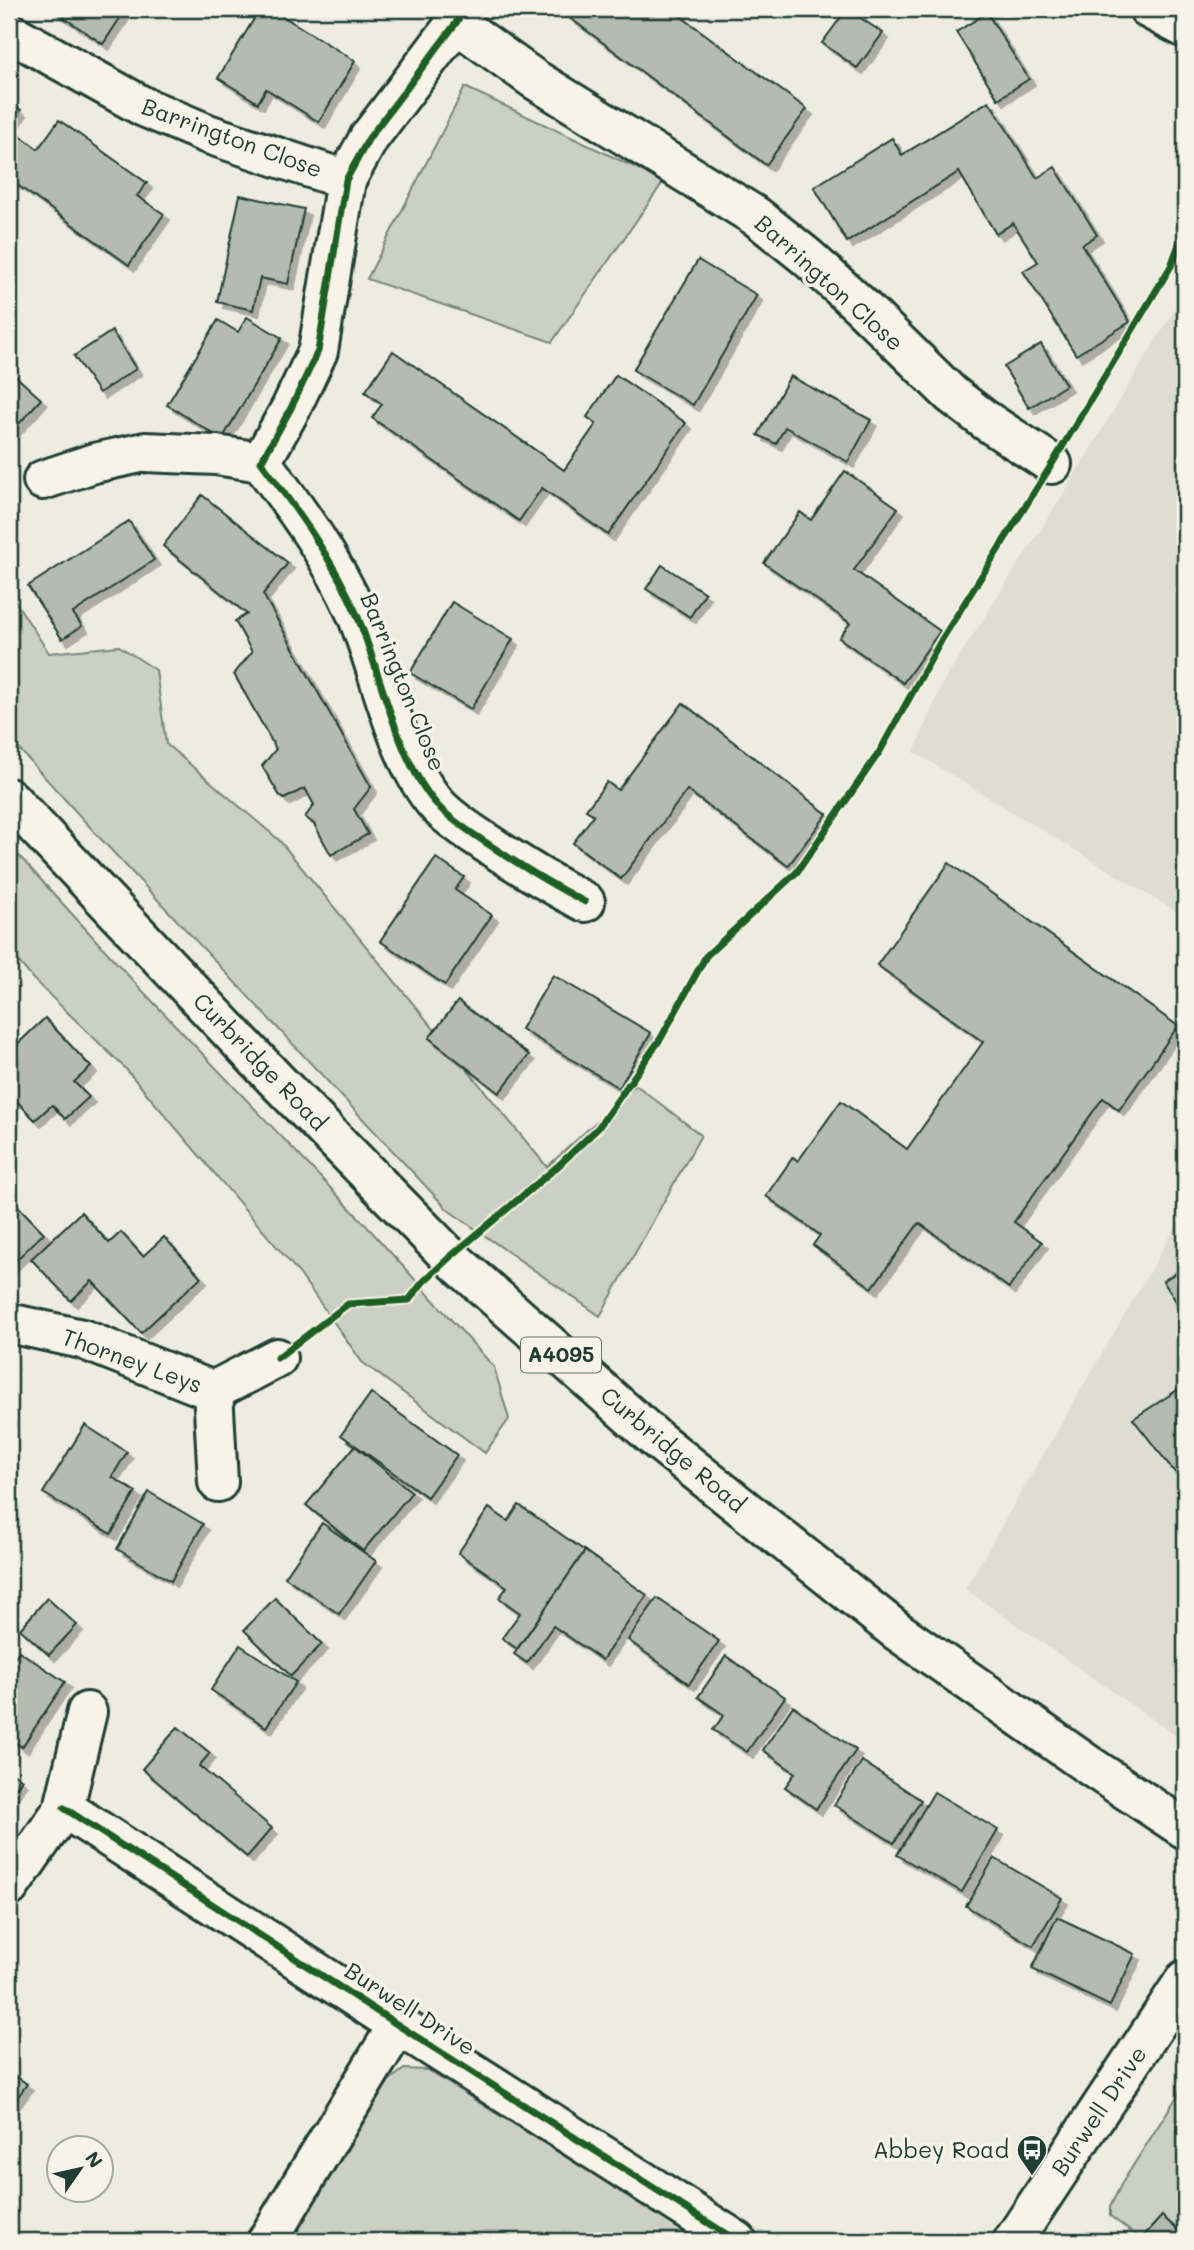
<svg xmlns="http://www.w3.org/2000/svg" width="1194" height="2250" viewBox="0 0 1194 2250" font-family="Mali,sans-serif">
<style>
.built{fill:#ddddd2}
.green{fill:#cccfc4;stroke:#76867c;stroke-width:2}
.building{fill:#b5bbb0;stroke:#1f3d34;stroke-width:2;filter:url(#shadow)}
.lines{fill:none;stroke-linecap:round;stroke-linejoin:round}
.street-casing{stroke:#1f3d34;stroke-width:44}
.primary-casing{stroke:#1f3d34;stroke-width:44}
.street{stroke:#f7f3e8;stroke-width:38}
.primary{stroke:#f7f3e8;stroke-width:38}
.cycleway-casing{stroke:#f7f3e8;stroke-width:11}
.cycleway{stroke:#1b5e20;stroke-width:7}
.labels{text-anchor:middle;stroke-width:7;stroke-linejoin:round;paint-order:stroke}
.shield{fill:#f7f3e8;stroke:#60746a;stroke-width:2}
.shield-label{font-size:21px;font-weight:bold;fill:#1f3d34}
.street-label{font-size:23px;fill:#1f3d34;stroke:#f7f3e8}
.poi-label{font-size:23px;fill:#1f3d34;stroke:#f7f3e8;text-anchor:end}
</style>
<defs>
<filter id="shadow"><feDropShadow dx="6" dy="6" stdDeviation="0" flood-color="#0004"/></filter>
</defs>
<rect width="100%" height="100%" fill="#eeece1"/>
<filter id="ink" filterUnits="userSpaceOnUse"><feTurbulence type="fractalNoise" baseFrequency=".0143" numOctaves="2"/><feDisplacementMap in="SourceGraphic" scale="14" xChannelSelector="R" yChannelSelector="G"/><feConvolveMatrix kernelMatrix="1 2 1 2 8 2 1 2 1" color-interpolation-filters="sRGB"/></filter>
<g filter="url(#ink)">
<g class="built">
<polygon points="1185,292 1185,917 914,752 943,682 1064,493"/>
<polygon points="1185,1211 1185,1742 965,1589"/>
</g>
<g class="green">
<polygon points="465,87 664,181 552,342 367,279"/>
<polygon points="9,592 49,653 119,646 156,670 166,744 279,840 547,1167 636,1085 701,1135 600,1316 448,1210 99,837 9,738"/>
<polygon points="9,845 136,984 362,1221 494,1367 509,1419 485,1453 362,1362 299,1273 125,1068 33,979 9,950"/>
<polygon points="404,2069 427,2070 701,2241 288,2241 382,2086"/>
<polygon points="1185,2084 1185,2224 1179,2231 1162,2216 1141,2239 1110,2216 1110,2207 1122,2183"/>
</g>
<g class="building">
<polygon points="51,9 126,9 103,44"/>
<polygon points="260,9 271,9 355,61 319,122 266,89 258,103 218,78"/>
<polygon points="558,9 684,9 679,15 807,109 766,165"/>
<polygon points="847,9 883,33 857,68 822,43"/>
<polygon points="987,13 1029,79 998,99 956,32"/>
<polygon points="9,101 21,110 9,127"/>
<polygon points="989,101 1037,178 1055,167 1097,235 1082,245 1130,322 1076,355 1023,271 1038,262 1013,223 996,234 959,172 847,242 814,187 892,138 902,155"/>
<polygon points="59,120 147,183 137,196 164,214 129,265 9,179 9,127 38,149"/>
<polygon points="240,195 304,209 288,284 260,278 253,310 217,302"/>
<polygon points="698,260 757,295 693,405 633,370"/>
<polygon points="247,317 282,338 222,439 167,405 218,320 238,332"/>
<polygon points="112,331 136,369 99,393 74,356"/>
<polygon points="1041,344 1066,385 1029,408 1004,367"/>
<polygon points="393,351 564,470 596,424 587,417 616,375 686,423 608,535 542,488 519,521 372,418 382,404 365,392"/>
<polygon points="9,370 41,399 9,435"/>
<polygon points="790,376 871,420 848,462 785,427 776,444 758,435"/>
<polygon points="845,471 898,508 854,570 940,631 903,683 839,638 850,623 764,563 800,512 811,520"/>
<polygon points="202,495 288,563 263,594 371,787 354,809 368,834 331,855 314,824 305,817 314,805 305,788 284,799 280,796 262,766 276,749 234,674 252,652 235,621 247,614 163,546"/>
<polygon points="129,521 154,560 73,613 82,626 62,639 28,586"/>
<polygon points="662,565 705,593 690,617 646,589"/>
<polygon points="452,602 513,639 471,709 410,673"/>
<polygon points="683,703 827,814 788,866 687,790 621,879 573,843 594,815 586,810 607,782 618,790"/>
<polygon points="436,858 464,877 455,890 492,915 445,985 380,941"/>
<polygon points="949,863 1178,1026 1119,1110 1103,1098 1014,1222 1042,1242 1009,1288 919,1223 872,1288 813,1245 820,1235 766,1196 793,1157 798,1161 841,1101 907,1149 983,1042 877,965"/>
<polygon points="553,975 651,1033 619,1088 521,1029"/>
<polygon points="458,1001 529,1055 499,1093 429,1038"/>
<polygon points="45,1018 91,1067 74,1082 89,1097 65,1119 52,1105 35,1120 9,1093 9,1052"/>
<polygon points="13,1201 44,1233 9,1267 9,1206"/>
<polygon points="81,1212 109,1243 121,1232 143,1256 164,1237 201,1277 141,1333 92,1281 71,1301 31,1259"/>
<polygon points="1185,1267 1185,1315 1163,1281"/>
<polygon points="1185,1385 1185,1485 1133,1419"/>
<polygon points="371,1393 457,1455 427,1497 341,1435"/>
<polygon points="85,1425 127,1452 112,1477 136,1492 111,1534 43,1493"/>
<polygon points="355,1446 412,1492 363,1551 306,1505"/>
<polygon points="149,1492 203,1524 171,1581 117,1549"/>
<polygon points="519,1505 585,1551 517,1649 502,1638 520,1613 499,1598 507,1587 458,1553 489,1508 508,1521"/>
<polygon points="322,1523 376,1561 339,1614 285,1577"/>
<polygon points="585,1551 647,1595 602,1660 553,1626 527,1663 514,1654"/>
<polygon points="47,1598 77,1625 49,1655 20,1629"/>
<polygon points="275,1598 322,1644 291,1676 244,1630"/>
<polygon points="657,1598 719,1641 689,1684 628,1640"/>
<polygon points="240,1645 296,1682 266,1727 211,1690"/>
<polygon points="19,1651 65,1682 22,1747 9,1738 9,1708 14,1700 9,1696 9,1666"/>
<polygon points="726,1656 785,1697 747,1752 713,1730 724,1715 698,1697"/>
<polygon points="793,1706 856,1750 816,1809 785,1787 795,1773 763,1750"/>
<polygon points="178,1727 210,1753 199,1766 272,1828 247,1857 142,1769"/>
<polygon points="862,1761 921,1800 894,1843 834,1805"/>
<polygon points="9,1770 22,1780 9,1796"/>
<polygon points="934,1792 998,1830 962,1892 897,1855"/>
<polygon points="994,1858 1062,1898 1033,1946 966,1906"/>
<polygon points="1057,1917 1135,1954 1110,2006 1032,1969"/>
<polygon points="9,2071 27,2084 9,2109"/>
<polygon points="1162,2216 1179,2231 1185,2224 1185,2241 1144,2241 1141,2239"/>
</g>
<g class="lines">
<g class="street-casing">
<g id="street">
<path d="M464,9L456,23L369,138L346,180L318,351L291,408L261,462C297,510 333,559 357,615C381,673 397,761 438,806C451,820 469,831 485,842C518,864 550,884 585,902"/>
<polyline points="1149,9 1185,28"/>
<polyline points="456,23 534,79 757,217 807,257 861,306 951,394 985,420 1052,464"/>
<polyline points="9,32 144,107 208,134 346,180"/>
<polyline points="43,480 94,463 145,452 216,455 261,462"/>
<polyline points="9,1323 82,1339 213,1391 218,1482"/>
<polyline points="213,1391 277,1358"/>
<polyline points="64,1808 398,2025 737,2241"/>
<polyline points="9,1887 64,1808 87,1712"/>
<polyline points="267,2241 398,2025"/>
<polyline points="1013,2241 1185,1980"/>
</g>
</g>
<g class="primary-casing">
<polyline id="primary" points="9,798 276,1080 450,1257 655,1438 897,1631 1087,1764 1185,1829"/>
</g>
<use href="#street" class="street"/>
<use href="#primary" class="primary"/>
<g class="cycleway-casing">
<g id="cycleway">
<path d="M464,9L456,23L369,138L346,180L318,351L291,408L261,462C297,510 333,559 357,615C381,673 397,761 438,806C451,820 469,831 485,842C518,864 550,884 585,902"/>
<polyline points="277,1358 348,1304 409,1300 423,1282 450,1257 558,1166 598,1128 661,1038 706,956 797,872 880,751 942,639 1052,464 1171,266 1185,228"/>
<polyline points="64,1808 398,2025 737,2241"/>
</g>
</g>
<use href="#cycleway" class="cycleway"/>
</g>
</g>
<defs>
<g id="bus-pin" transform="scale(1.575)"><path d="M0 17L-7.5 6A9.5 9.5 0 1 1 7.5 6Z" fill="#1f3d34" stroke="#f7f3e8"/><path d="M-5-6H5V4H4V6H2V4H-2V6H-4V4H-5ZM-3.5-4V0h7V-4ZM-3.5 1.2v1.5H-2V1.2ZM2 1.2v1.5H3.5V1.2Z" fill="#fff"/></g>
</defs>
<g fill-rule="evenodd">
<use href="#bus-pin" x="1032" y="2150"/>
</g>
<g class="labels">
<rect class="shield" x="521" y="1337.5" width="80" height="35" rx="5"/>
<g class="shield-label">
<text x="561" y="1362">A4095</text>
</g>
<g class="street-label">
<text transform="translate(232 138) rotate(20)" y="8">Barrington Close</text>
<text transform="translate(829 283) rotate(42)" y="8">Barrington Close</text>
<text transform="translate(403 682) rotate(68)" y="8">Barrington Close</text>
<text transform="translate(260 1062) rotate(46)" y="8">Curbridge Road</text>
<text transform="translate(132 1361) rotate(20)" y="8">Thorney Leys</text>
<text transform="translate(673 1450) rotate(40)" y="8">Curbridge Road</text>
<text transform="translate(410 2009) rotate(33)" y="8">Burwell Drive</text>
<text transform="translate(1099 2111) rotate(-56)" y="8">Burwell Drive</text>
</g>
<g class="poi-label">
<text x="1009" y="2158">Abbey Road</text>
</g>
</g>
<rect width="1194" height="2250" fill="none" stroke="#f7f3e8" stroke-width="35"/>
<rect x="18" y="18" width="1159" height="2215" fill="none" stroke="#1f3d34" stroke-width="2.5" filter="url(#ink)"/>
<g transform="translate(80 2169) rotate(56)"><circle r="33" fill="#f7f3e8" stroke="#a1aaa0" stroke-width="2"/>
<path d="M0-5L12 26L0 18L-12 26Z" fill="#1f3d34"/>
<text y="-10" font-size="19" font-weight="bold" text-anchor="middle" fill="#1f3d34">N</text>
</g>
</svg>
